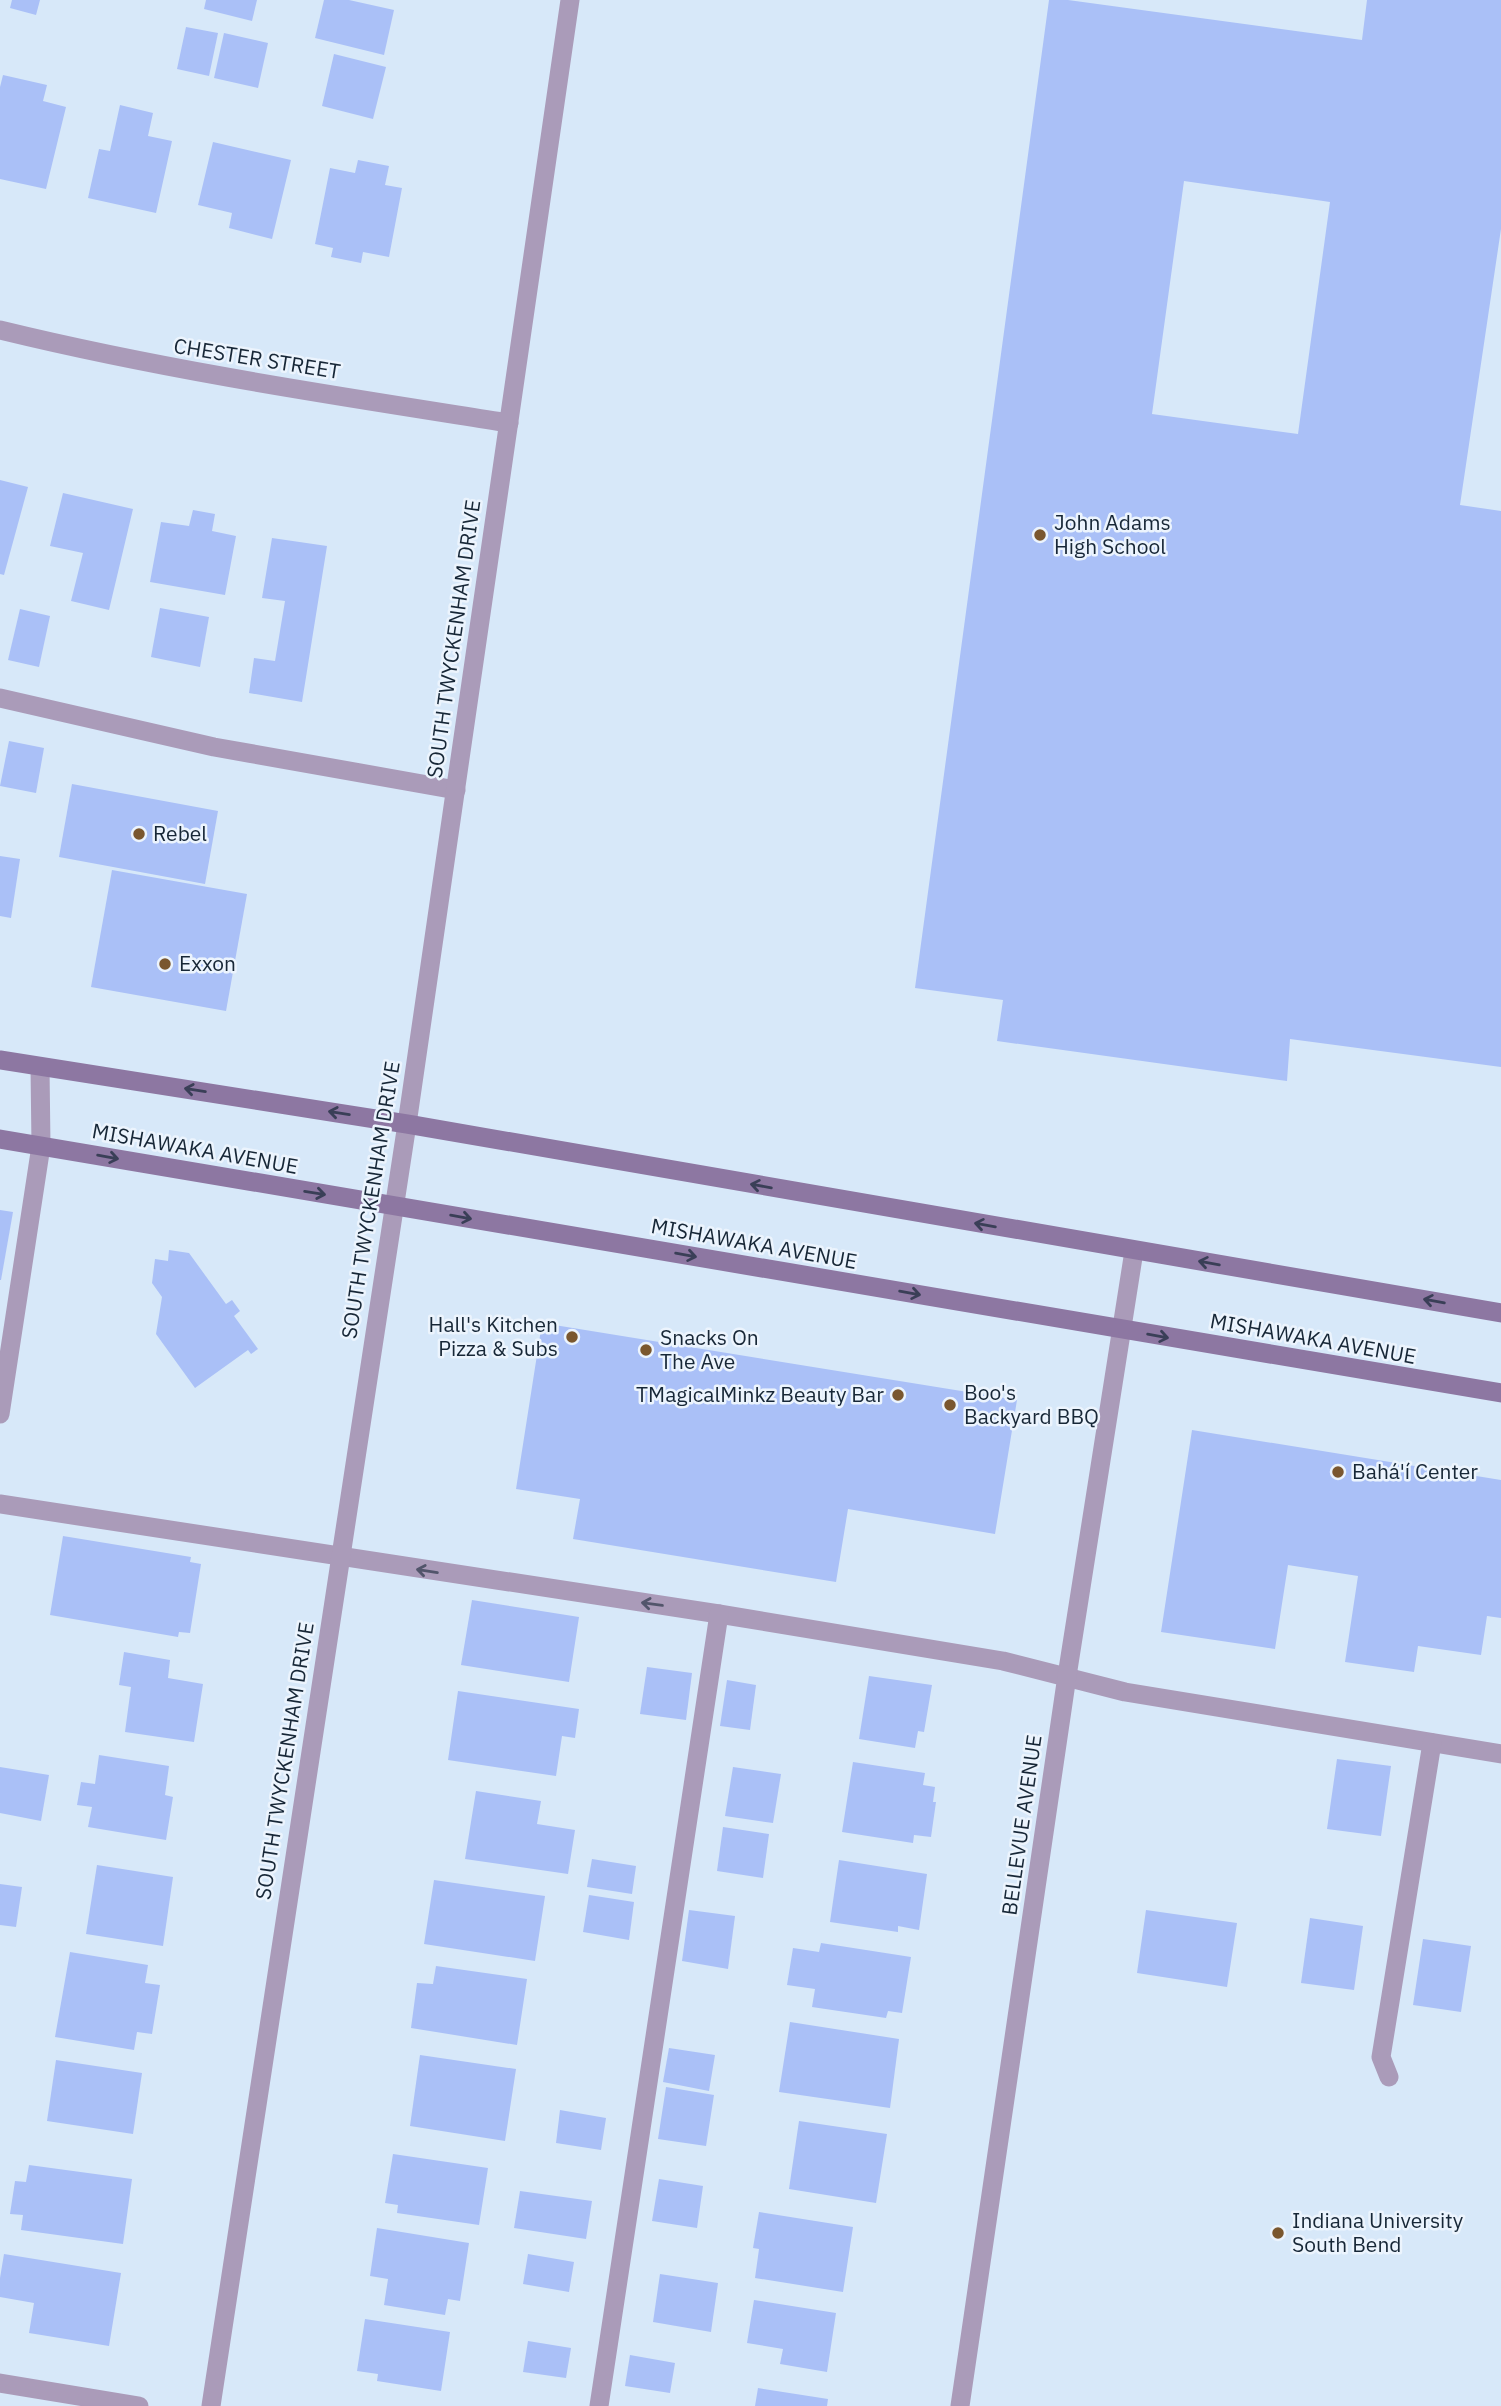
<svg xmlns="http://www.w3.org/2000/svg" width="1501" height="2406" viewBox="0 0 1501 2406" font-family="'IBM Plex Sans',sans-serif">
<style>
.building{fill:#aac0f7;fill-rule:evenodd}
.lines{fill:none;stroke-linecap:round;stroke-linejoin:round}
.service{stroke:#aa9bb9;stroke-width:19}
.minor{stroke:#aa9bb9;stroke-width:19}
.tertiary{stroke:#aa9bb9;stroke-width:19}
.secondary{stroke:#8d77a2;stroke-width:19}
.oneway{stroke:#3a3f57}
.oneway2{stroke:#52556b}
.poi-dot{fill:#7a572f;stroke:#ecf4fd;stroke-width:2.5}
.labels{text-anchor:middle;stroke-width:5;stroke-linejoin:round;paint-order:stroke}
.street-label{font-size:21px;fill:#172737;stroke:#ecf4fd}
.poi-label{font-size:21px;fill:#172737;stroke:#ecf4fd;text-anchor:start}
</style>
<rect width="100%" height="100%" fill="#d7e8f9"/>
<g class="building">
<polygon points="12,0 40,0 36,15 10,8"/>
<polygon points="206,0 257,0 252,21 204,9"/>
<polygon points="324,0 349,0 394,10 384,55 315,38"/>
<path d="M1049,0H1068L1362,40L1367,0H1501V229L1460,505L1501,511V1067L1290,1039L1287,1081L997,1041L1003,1000L915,988ZM1184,181L1330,202L1298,434L1152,414Z"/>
<polygon points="186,27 218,33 209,76 177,69"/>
<polygon points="224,33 268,43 258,88 214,78"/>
<polygon points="334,54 386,67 373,119 322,106"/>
<polygon points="3,75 47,85 43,101 66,107 46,189 0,179 0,87"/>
<polygon points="120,105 153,113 148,136 172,141 156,213 88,198 99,149 110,151"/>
<polygon points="213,142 291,160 272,239 229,228 232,213 198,205"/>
<polygon points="358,160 389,166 385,185 402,188 389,257 363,252 361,263 331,257 333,248 315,244 330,168 355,173"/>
<polygon points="0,480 28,487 4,575 0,574"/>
<polygon points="63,493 133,509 109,610 71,601 83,553 50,546"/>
<polygon points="193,510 215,514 212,531 236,536 225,595 150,582 161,522 189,526"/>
<polygon points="272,538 327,546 302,702 249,693 254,658 275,661 285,601 262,598"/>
<polygon points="160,608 209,617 200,667 151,657"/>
<polygon points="20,609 50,616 39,667 8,660"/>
<polygon points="9,741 44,748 36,793 0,786"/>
<polygon points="72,784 218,811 205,884 59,857"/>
<polygon points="0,856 20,859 11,918 0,916"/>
<polygon points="112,870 247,894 226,1011 91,987"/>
<polygon points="0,1210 13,1212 1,1280 0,1280"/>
<polygon points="169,1250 189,1253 226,1304 232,1300 240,1311 234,1316 258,1349 251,1354 248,1350 195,1388 156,1334 162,1297 152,1283 155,1259 168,1261"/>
<polygon points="542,1323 1017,1400 995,1534 848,1509 836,1582 573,1539 580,1499 516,1489"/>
<polygon points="1192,1430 1501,1480 1501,1618 1487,1616 1481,1655 1418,1646 1414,1672 1345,1662 1358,1576 1288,1565 1275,1649 1161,1632"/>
<polygon points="63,1536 191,1557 190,1562 201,1564 190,1633 179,1632 178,1637 50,1615"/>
<polygon points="472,1600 579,1617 569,1682 461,1665"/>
<polygon points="124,1652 170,1660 168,1678 203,1684 194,1742 125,1732 131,1687 119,1685"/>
<polygon points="647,1667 692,1673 686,1720 640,1714"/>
<polygon points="869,1676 932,1685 924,1732 918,1731 915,1748 859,1739"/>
<polygon points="727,1680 756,1685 750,1730 720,1726"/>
<polygon points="458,1691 579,1709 575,1738 562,1736 556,1776 448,1760"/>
<polygon points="99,1755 169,1766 165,1795 173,1797 166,1840 88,1827 92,1807 77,1805 81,1782 95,1784"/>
<polygon points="1337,1759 1391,1766 1381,1836 1327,1829"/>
<polygon points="853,1762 925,1773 923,1785 935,1787 933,1802 936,1802 931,1837 914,1835 913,1843 842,1832"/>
<polygon points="0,1767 49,1775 41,1821 0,1813"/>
<polygon points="733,1767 781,1774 773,1823 725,1816"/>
<polygon points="476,1791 541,1801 537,1824 575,1830 568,1874 465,1859"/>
<polygon points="723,1827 769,1834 763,1878 717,1871"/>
<polygon points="592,1859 636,1866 632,1894 587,1887"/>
<polygon points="839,1860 927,1874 919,1930 898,1926 898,1932 830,1922"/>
<polygon points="97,1865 173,1877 163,1946 86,1934"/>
<polygon points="434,1880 545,1896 535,1961 424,1944"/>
<polygon points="0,1884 22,1887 16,1927 0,1925"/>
<polygon points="589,1895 634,1902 629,1940 583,1932"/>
<polygon points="689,1910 735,1916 728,1969 682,1961"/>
<polygon points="1146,1910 1237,1923 1227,1987 1137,1973"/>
<polygon points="1310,1918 1363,1926 1354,1990 1301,1983"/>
<polygon points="1423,1939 1471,1946 1461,2012 1413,2005"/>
<polygon points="821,1943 911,1957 902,2013 888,2011 886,2018 812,2007 815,1989 787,1985 793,1948 819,1952"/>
<polygon points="70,1952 148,1965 145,1983 160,1985 152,2034 137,2032 134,2050 55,2037"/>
<polygon points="436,1966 527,1979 517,2045 411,2028 417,1983 433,1984"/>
<polygon points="790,2022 899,2039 890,2108 779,2092"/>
<polygon points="669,2048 715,2055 709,2091 663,2082"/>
<polygon points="420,2055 516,2069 505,2141 410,2126"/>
<polygon points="56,2060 142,2073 133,2134 47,2121"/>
<polygon points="666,2087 714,2095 706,2146 658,2139"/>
<polygon points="560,2110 606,2118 601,2150 556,2143"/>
<polygon points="799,2121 887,2134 876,2203 789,2189"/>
<polygon points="393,2154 488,2168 479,2225 397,2213 398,2205 385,2203"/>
<polygon points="29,2165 132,2179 123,2244 21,2230 23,2215 10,2214 15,2181 26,2182"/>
<polygon points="659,2179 703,2186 697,2228 652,2221"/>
<polygon points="520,2191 592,2201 586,2239 514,2228"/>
<polygon points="759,2212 853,2227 843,2292 755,2278 759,2249 753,2248"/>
<polygon points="377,2228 469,2243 460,2301 448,2299 445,2315 384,2305 388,2279 370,2276"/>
<polygon points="4,2254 121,2273 109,2346 29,2333 34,2303 0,2297 0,2278"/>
<polygon points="528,2254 574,2262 569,2292 523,2284"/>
<polygon points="660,2274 718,2283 711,2332 653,2322"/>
<polygon points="754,2300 836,2313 827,2372 780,2364 783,2349 747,2343"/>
<polygon points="365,2319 450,2332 441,2391 377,2381 378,2374 357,2371"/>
<polygon points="528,2341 571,2348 566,2378 523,2372"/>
<polygon points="630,2355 675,2363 670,2393 625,2386"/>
<polygon points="758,2388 828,2399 827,2406 755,2406"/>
</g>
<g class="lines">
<g class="service">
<polyline points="0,698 214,747 456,790"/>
<polyline points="0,1414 41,1146 40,1067"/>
<polyline points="0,1504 719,1614 1003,1661 1125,1692 1501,1754"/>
<polyline points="1389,2077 1381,2057 1432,1743"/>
<polyline points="599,2406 719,1614"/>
</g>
<g class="minor">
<path d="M0,330C168,371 338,396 509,423"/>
<polyline points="0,2383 139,2406"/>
<polyline points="960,2406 1067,1676 1134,1251"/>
</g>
<polyline class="tertiary" points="211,2406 407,1124 570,0"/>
<g class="secondary">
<polyline points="0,1060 407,1124 1501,1313"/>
<polyline points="0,1139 1501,1393"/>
</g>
</g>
<defs><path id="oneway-shaft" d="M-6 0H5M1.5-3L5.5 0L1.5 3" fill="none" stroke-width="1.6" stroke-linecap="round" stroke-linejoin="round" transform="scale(1.75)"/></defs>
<g class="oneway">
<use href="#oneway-shaft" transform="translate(195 1090) rotate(-171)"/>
<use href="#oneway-shaft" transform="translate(339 1113) rotate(-171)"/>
<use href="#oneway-shaft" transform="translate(108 1157) rotate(10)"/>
<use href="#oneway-shaft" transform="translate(761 1186) rotate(-170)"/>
<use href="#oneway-shaft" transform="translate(315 1193) rotate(9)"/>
<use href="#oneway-shaft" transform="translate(461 1217) rotate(10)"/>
<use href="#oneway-shaft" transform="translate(985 1225) rotate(-170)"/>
<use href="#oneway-shaft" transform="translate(686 1255) rotate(10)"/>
<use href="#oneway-shaft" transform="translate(1209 1263) rotate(-170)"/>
<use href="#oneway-shaft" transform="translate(910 1293) rotate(10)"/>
<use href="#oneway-shaft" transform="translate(1434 1301) rotate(-170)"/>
<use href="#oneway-shaft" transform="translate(1158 1336) rotate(10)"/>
</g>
<g class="oneway2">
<use href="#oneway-shaft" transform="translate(427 1571) rotate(-171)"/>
<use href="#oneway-shaft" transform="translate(652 1604) rotate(-172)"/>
</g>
<g class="poi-dot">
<circle cx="1040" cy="535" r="7"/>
<circle cx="139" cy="834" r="7"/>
<circle cx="165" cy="964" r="7"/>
<circle cx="572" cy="1337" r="7"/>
<circle cx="646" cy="1350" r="7"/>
<circle cx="898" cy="1395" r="7"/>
<circle cx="950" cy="1405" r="7"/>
<circle cx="1338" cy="1472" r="7"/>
<circle cx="1278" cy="2233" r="7"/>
</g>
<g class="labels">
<g class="street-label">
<text transform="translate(257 359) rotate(9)" y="7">CHESTER STREET</text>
<text transform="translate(454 639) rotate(-82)" y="7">SOUTH TWYCKENHAM DRIVE</text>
<text transform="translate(195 1149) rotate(10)" y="7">MISHAWAKA AVENUE</text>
<text transform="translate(371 1200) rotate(-81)" y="7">SOUTH TWYCKENHAM DRIVE</text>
<text transform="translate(754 1244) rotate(10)" y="7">MISHAWAKA AVENUE</text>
<text transform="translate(1313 1339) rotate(10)" y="7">MISHAWAKA AVENUE</text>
<text transform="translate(285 1761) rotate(-81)" y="7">SOUTH TWYCKENHAM DRIVE</text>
<text transform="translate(1022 1825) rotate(-82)" y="7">BELLEVUE AVENUE</text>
</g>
<g class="poi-label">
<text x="1054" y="530">John Adams<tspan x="1054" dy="24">High School</tspan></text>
<text x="153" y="841">Rebel</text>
<text x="179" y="971">Exxon</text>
<text x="558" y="1332" text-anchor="end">Hall's Kitchen<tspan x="558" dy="24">Pizza &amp; Subs</tspan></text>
<text x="660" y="1345">Snacks On<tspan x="660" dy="24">The Ave</tspan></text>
<text x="964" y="1400">Boo's<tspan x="964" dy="24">Backyard BBQ</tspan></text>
<text x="884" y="1402" text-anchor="end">TMagicalMinkz Beauty Bar</text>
<text x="1352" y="1479">Bahá'í Center</text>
<text x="1292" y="2228">Indiana University<tspan x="1292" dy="24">South Bend</tspan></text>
</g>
</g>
</svg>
